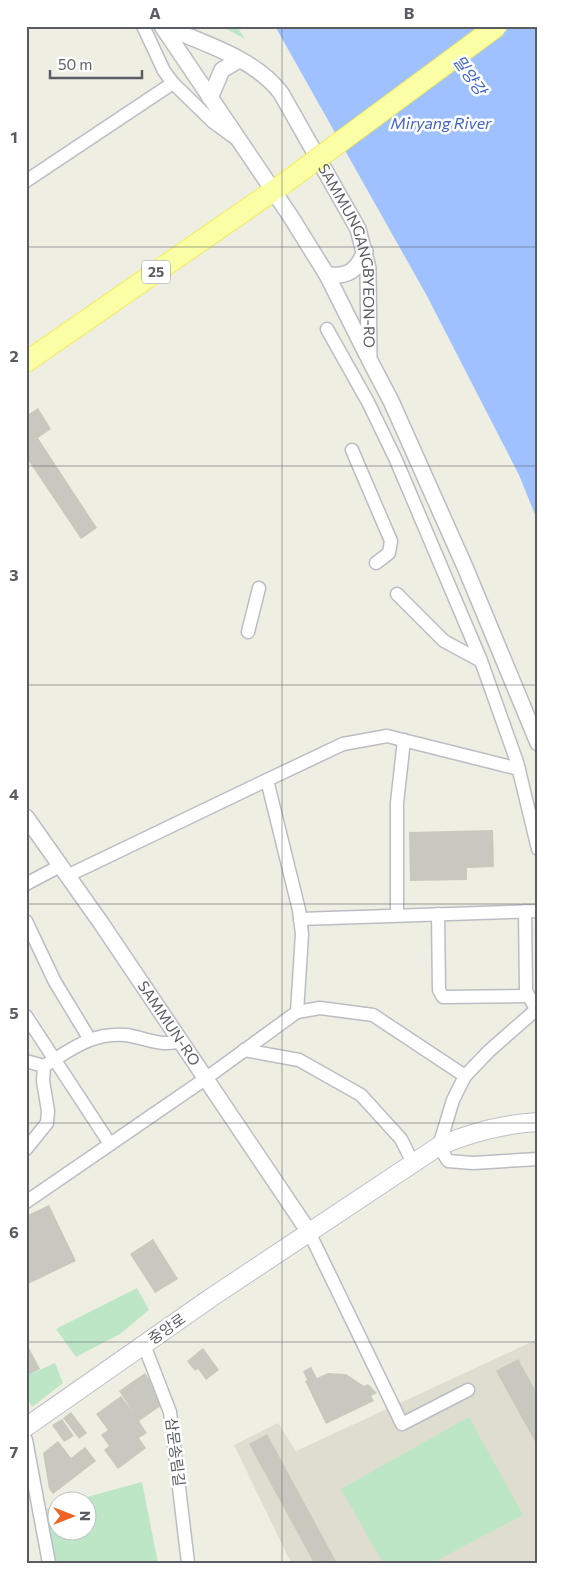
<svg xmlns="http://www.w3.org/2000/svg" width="564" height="1589" viewBox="0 0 564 1589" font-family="Commissioner,'Noto Sans KR',sans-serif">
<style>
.education{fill:#deddd0}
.green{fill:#bde6c6}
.water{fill:#a0c1ff}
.building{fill:#c9c8bf}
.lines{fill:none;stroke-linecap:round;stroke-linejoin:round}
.minor-casing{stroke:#bcbdc4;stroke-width:15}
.tertiary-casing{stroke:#bcbdc4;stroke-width:18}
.secondary-casing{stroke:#bec0c8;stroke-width:20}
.primary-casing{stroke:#f6ec53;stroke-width:22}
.minor{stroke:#fff;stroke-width:12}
.tertiary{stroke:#fff;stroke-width:15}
.secondary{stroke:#fff;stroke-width:18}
.primary{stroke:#faffa5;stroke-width:20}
.primary-bridge-casing{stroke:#f6ec53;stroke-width:22;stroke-linecap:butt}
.primary-bridge{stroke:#faffa5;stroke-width:20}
.grid{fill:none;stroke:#5a5c63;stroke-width:1;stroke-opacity:0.55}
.labels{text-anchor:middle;stroke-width:5;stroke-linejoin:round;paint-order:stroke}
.shield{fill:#fff;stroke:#8c8d92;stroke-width:1}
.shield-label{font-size:14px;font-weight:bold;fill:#5a5c63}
.street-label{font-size:15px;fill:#5a5c63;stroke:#fff}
.water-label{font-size:16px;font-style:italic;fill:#3f63c6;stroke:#fff}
.neatline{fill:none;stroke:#5a5c63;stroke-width:2}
.grid-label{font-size:16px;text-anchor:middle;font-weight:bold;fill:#5a5c63}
</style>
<rect width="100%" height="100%" fill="#eeeee2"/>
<polygon class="education" points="538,1339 538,1563 291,1563 234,1445 278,1423 296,1451"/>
<g class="green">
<polygon points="221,26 237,26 245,39"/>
<polygon points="137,1288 149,1310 120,1334 76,1357 56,1329"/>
<polygon points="55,1363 63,1383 32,1407 26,1395 26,1376"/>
<polygon points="469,1417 523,1515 432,1563 383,1563 341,1489"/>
<polygon points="142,1482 158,1563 56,1563 46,1509 57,1505 58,1532 88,1532 88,1502 72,1501"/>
</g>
<polygon class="water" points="275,26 538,26 538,522 519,475 427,296"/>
<g class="building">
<polygon points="38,408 51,429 38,438 97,528 81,539 26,457 26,416"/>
<polygon points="493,830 494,867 467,868 467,880 410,881 409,832"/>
<polygon points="49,1205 76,1261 26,1285 26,1216"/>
<polygon points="153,1239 178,1279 155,1293 130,1254"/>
<polygon points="26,1342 40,1369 26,1376"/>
<polygon points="203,1348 219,1370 206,1380 198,1369 195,1371 187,1361"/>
<polygon points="518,1359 538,1395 538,1447 496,1371"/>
<polygon points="311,1367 317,1378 328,1373 346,1374 364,1386 368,1384 377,1393 371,1396 374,1401 326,1424 305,1381 307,1380 303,1371"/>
<polygon points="145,1373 165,1403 139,1421 147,1433 139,1438 146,1448 118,1469 104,1450 109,1446 101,1435 108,1430 96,1414 121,1396 133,1412 119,1391"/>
<polygon points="71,1412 87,1433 79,1439 63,1418"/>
<polygon points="62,1419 74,1436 64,1442 52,1425"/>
<polygon points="267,1434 337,1563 314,1563 249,1444"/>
<polygon points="58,1441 71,1458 85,1447 96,1461 53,1494 49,1489 43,1453"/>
</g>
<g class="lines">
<g class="minor-casing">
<g id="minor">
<polyline points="143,26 164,71 173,83 213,122 235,138"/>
<polyline points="26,181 173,83"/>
<polyline points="327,329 368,402 396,460 480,658 517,762 538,849"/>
<polyline points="352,450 391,541 389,553 376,563"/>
<polyline points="397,594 444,641 481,661"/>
<polyline points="248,632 259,588"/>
<polyline points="267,780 343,744 387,736 519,769"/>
<polyline points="26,884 60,866"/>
<polyline points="525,911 526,991 536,1009"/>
<polyline points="438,914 439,990 443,997 528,996"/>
<polyline points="397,915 397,803 404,740"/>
<polyline points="300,919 538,911"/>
<polyline points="26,921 55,982 89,1038"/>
<polyline points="297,1012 320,1008 373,1015 465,1076 453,1100 439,1146 448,1161 473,1163 538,1159"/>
<polyline points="26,1016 110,1144"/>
<polyline points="244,1050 299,1060 361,1095 401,1139 413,1163"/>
<polyline points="26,1061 44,1066"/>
<polyline points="465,1076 489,1051 538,1008"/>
<path d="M26,1149L47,1123L48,1111L43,1081L44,1066C72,1049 92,1032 126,1035C145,1038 161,1047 180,1041"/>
<polyline points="26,1202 205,1079 297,1012 302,934 299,910 267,780 67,876"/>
<polyline points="309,1232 402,1424 468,1390"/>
<polyline points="144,1345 170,1412 188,1563"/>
<polyline points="26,1440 49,1563"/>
</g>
</g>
<g class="tertiary-casing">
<g id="tertiary">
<polyline points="162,26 291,217 327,275 367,355"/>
<path id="s1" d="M164,26C204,44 253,57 281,93L358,229L368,268L369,359L391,401L465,567L538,743"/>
<polyline points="210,98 222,70 239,60"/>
<path d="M327,275C348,277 357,271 365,251"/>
<path id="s2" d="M26,817L101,923L309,1232"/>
</g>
</g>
<g class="secondary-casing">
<path id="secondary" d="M26,1427L209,1299L439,1146C472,1132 502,1124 538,1122"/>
</g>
<g class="primary-casing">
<polyline id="primary" points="26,362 286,182"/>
</g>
<use href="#minor" class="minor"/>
<use href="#tertiary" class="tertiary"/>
<use href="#secondary" class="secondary"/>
<use href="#primary" class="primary"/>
<g class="primary-bridge-casing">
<polyline id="primary-bridge" points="286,182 497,26"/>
</g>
<use href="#primary-bridge" class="primary-bridge"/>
</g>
<path class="grid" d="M282,26V1563M26,247H538M26,466H538M26,685H538M26,904H538M26,1123H538M26,1342H538"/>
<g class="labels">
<rect class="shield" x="142" y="260.5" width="28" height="23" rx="4"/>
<g class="shield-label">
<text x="156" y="277">25</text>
</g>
<g class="street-label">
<text dy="5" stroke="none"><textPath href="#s1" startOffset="316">SAMMUNGANGBYEON-RO</textPath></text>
<text dy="5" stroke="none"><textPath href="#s2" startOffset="251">SAMMUN-RO</textPath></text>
<text transform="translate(167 1329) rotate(-35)" y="5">중앙로</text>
<text transform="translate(175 1452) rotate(83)" y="5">삼문송림길</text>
</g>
<g class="water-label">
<text transform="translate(470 75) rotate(55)" y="6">밀양강</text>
<text x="441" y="129">Miryang River</text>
</g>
</g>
<rect width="564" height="1589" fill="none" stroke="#ffffff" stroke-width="55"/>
<g transform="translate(72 1516) rotate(90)"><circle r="24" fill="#ffffff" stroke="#bdbec1"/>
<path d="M0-4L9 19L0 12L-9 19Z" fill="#ef6327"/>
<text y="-8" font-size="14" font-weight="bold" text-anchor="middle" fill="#5a5c63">N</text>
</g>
<path d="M50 70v8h92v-8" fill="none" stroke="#5a5c63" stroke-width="2.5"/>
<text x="58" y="70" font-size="15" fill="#5a5c63" stroke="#ffffff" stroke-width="4" paint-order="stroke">50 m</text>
<rect x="28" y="28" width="508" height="1534" class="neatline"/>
<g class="grid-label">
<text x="155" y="19">A</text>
<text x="409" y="19">B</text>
<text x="14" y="143">1</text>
<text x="14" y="362">2</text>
<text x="14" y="581">3</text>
<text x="14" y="800">4</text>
<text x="14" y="1019">5</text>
<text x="14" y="1238">6</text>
<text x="14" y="1458">7</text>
</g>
</svg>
